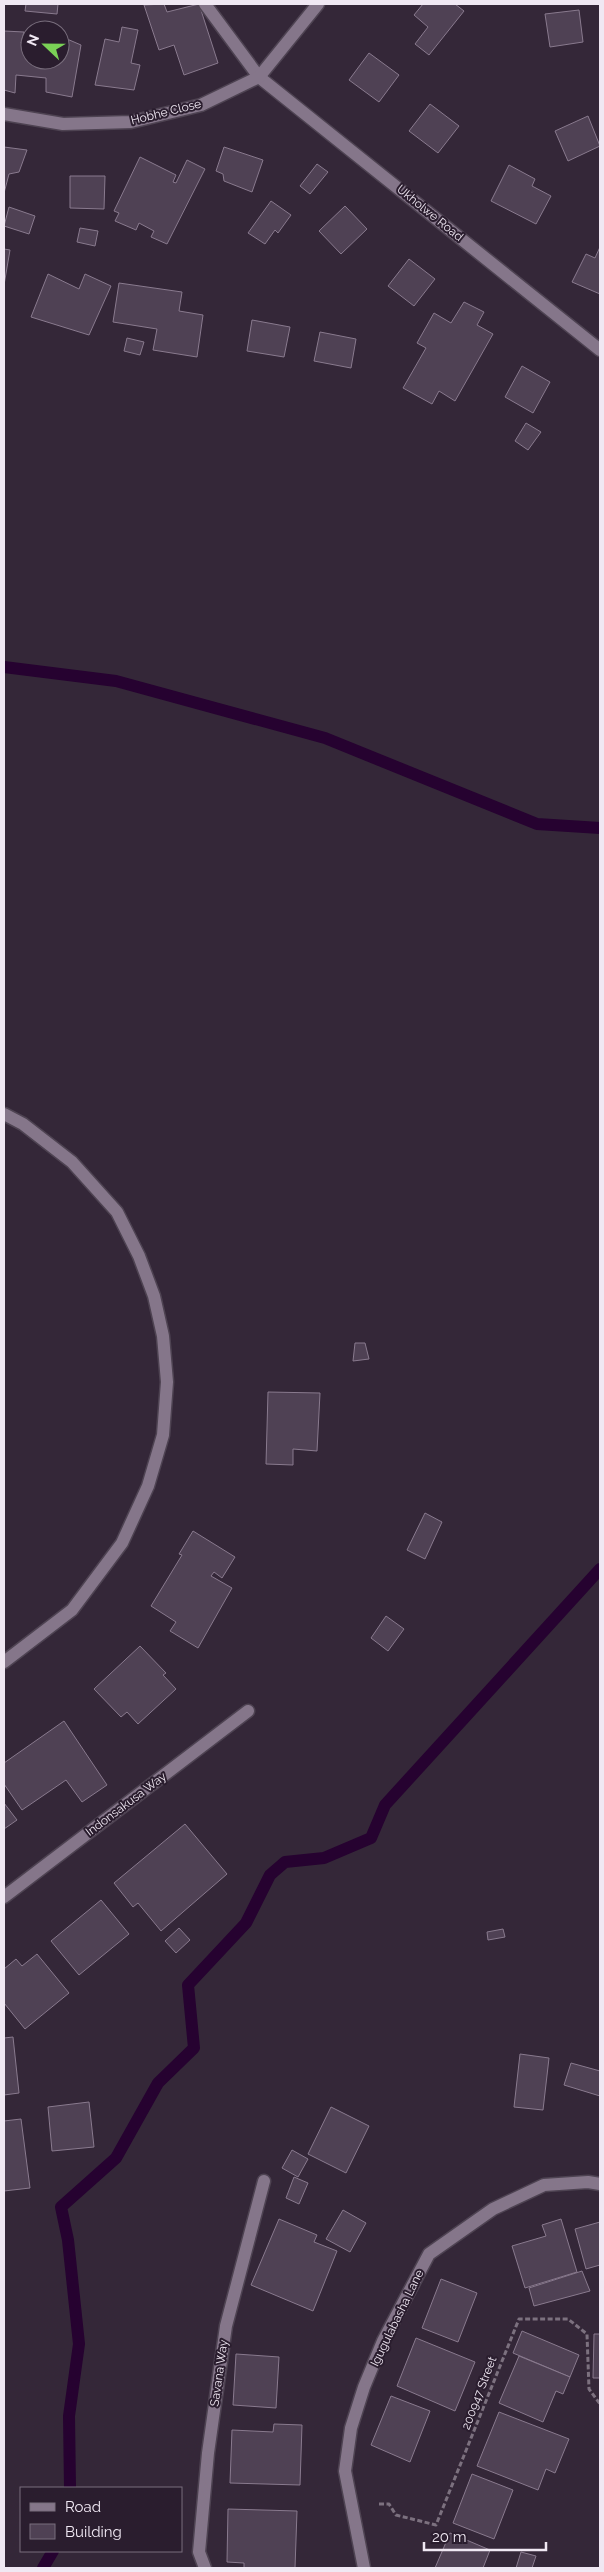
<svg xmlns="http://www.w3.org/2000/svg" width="604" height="2572" viewBox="0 0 604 2572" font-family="Raleway,sans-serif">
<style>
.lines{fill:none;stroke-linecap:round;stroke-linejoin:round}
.stream{stroke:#260230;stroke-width:12}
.building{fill:#4f4154;stroke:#897a8e}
.service-casing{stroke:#4e4352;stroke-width:15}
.minor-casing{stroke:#4e4352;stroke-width:15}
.path{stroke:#7c717f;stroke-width:3;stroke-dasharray:5 2.5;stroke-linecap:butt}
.service{stroke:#85768a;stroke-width:12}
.minor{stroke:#85768a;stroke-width:12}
.labels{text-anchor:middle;stroke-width:4;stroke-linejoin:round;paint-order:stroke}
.street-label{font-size:12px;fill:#f0e8f3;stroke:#2a1d2e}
</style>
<rect width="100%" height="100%" fill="#342738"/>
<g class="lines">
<g class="stream">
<polyline points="4,667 116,681 325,738 537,824 600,828"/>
<polyline points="70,2488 69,2416 79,2344 68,2240 61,2207 116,2158 158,2083 194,2048 188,1985 246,1923 270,1875 285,1862 324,1858 371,1838 385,1805 600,1569"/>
<polyline points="43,2568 53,2551"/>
</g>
</g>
<g class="building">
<polygon points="26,4 58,4 57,14 25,11"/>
<polygon points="164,4 167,12 199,4 218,63 184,75 174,45 159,50 144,5"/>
<polygon points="423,4 455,4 464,11 429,55 415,44 428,27 414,15"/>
<polygon points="579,10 583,42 550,47 545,14"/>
<polygon points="122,27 138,30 131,63 140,65 134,90 95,85 105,39 119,42"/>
<polygon points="4,31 24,32 21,43 30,44 30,60 60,60 60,36 81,45 72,97 46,92 46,78 16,75 15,93 4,90"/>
<polygon points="369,53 399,75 379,102 349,80"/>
<polygon points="430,104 459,126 438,153 409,131"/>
<polygon points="588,116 600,146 568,161 555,131"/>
<polygon points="4,147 27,150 19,172 9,174 4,193"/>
<polygon points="224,147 263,160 252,192 224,181 223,174 216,171"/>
<polygon points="140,157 176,175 173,182 176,183 187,160 205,169 167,244 151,237 154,231 139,223 136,230 115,221 119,213 114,211"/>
<polygon points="317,164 328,172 310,194 300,186"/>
<polygon points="509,165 535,179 532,186 551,196 536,224 491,201"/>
<polygon points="70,176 105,176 104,209 70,208"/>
<polygon points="271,201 291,215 278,233 275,230 265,244 248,233"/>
<polygon points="345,206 367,229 341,254 319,231"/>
<polygon points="9,207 35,216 29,234 4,226"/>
<polygon points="80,228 98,231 95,246 77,242"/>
<polygon points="600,247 600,294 572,282 586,254 595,258"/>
<polygon points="4,249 10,250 4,285"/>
<polygon points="409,259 435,279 414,306 388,286"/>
<polygon points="48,274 79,289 85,274 111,286 89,335 31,317"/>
<polygon points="119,283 182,292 179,311 203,315 197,357 153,350 157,329 113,322"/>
<polygon points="464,302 484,312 477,325 493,334 455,401 439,391 432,404 403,388 426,348 417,343 434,313 451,323"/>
<polygon points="252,320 290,327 284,357 247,351"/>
<polygon points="320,332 356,339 351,368 314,361"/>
<polygon points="127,338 144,342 140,355 124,351"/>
<polygon points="522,366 550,382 533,413 505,397"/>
<polygon points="526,423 541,432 528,450 515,441"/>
<polygon points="355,1343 365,1343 369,1359 353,1361"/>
<polygon points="268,1392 320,1393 317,1451 293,1449 293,1465 266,1464"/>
<polygon points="425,1513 442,1522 425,1559 407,1550"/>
<polygon points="193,1531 235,1557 222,1578 214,1572 211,1576 232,1588 198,1648 170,1631 176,1622 151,1606 182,1555 179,1554"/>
<polygon points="386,1616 404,1629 388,1651 371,1638"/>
<polygon points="140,1646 166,1673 163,1675 176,1689 138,1724 127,1712 121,1717 94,1689"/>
<polygon points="64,1721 107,1785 82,1802 66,1780 22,1810 4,1784 4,1763"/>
<polygon points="4,1803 17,1820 4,1829"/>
<polygon points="185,1824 227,1874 161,1931 138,1903 133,1907 114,1883"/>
<polygon points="101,1900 129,1934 79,1975 51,1941"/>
<polygon points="179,1928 190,1940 176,1953 165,1941"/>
<polygon points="503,1929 505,1937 488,1940 487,1932"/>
<polygon points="37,1954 69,1993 25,2029 4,2003 4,1969 16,1959 22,1966"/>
<polygon points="13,2037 19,2093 4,2095 4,2038"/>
<polygon points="520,2054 549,2058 543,2110 514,2107"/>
<polygon points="571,2063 600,2071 600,2096 564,2085"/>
<polygon points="89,2102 94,2147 52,2151 48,2107"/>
<polygon points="331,2107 369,2126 346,2173 308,2154"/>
<polygon points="21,2119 30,2188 4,2191 4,2121"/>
<polygon points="292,2150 308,2159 298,2177 282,2168"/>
<polygon points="294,2177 308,2183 299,2204 286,2198"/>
<polygon points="343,2210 366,2223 350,2252 326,2239"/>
<polygon points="279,2219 317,2235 314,2242 337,2251 313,2311 251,2285"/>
<polygon points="561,2219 577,2272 525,2288 512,2246 546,2236 542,2225"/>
<polygon points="600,2222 600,2265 586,2269 575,2229"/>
<polygon points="582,2271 590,2291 534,2306 529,2288"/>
<polygon points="441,2279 477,2293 458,2342 422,2328"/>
<polygon points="522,2331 579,2355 570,2377 513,2353"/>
<polygon points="594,2334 600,2334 600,2378 593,2378"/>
<polygon points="416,2338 475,2362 455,2411 397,2386"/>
<polygon points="236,2354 279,2357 276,2408 233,2405"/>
<polygon points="519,2356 570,2377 563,2394 556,2391 543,2422 499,2403"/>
<polygon points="391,2396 430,2411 410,2462 371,2445"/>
<polygon points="499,2412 569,2439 555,2473 546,2469 538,2490 477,2466"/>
<polygon points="274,2424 302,2425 300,2485 230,2483 232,2430 273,2432"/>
<polygon points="472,2474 513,2490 494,2539 453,2523"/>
<polygon points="228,2509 297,2511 295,2568 244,2568 244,2563 227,2562"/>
<polygon points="450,2533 490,2550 483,2568 435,2568"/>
<polygon points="521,2552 536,2556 532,2568 516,2568"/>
</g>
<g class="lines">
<g class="service-casing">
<polyline id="service" points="205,4 259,77"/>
</g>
<g class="minor-casing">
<g id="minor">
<polyline points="259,77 600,350"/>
<polyline points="4,114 63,124 131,122 201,105 259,77 318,4"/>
<polyline points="4,1114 23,1124 72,1162 117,1212 139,1256 154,1296 163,1336 167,1382 163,1435 148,1486 122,1543 72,1610 4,1662"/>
<polyline points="4,1897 248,1711"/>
<polyline points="205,2568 199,2552 208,2453 226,2326 264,2181"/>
<polyline points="364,2568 345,2471 351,2428 364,2387 383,2341 429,2254 493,2209 544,2185 588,2182 600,2184"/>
</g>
</g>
<polyline class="path" points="379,2504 389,2504 396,2515 436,2525 519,2319 568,2319 587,2334 589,2389 600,2404"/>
<use href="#service" class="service"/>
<use href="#minor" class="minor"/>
</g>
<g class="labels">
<g class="street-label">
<text transform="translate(166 112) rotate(-14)" y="4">Hobhe Close</text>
<text transform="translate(430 213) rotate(39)" y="4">Ukholwe Road</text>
<text transform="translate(126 1804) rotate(-37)" y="4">Indonsakusa Way</text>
<text transform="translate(397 2318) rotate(-64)" y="4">Igugulabasha Lane</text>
<text transform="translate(219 2373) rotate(-82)" y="4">Savana Way</text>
<text transform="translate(479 2393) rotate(-69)" y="4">200947 Street</text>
</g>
</g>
<rect width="604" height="2572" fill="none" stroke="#f0e8f3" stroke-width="10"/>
<rect x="20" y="2487" width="162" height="65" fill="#2a1d2e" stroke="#796e7d"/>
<rect x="30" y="2503" width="25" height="8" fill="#85768a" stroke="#796e7d"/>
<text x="65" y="2512" font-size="15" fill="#f0e8f3">Road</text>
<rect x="30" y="2524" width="25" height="15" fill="#4f4154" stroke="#796e7d"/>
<text x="65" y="2537" font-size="15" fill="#f0e8f3">Building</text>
<g transform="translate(45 45) rotate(292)"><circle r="24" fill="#2a1d2e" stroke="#796e7d"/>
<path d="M0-4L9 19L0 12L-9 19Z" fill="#7ad156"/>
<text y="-8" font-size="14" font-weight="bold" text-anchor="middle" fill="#f0e8f3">N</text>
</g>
<path d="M424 2542v8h122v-8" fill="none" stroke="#f0e8f3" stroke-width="2.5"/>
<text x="432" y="2542" font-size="15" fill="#f0e8f3" stroke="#2a1d2e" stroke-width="4" paint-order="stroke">20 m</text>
</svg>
